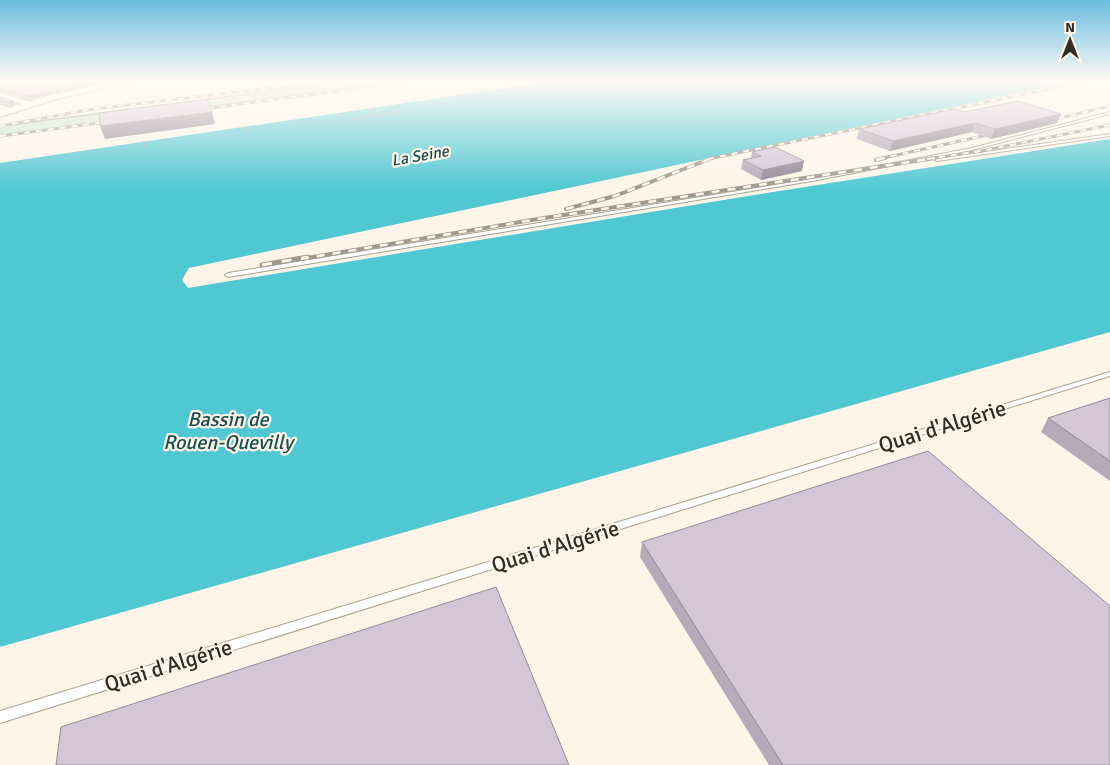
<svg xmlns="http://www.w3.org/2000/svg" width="1110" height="765" viewBox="0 0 1110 765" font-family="Signika,sans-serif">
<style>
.water{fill:#50c8d3}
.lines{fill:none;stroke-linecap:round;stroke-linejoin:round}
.service-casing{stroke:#ac9e8a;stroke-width:2}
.minor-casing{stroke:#ac9e8a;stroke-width:3}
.tertiary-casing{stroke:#ac9e8a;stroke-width:2}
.secondary-casing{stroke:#ac9e8a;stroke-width:3}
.path{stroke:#aba499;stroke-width:2;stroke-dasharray:2 2;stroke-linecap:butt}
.service{fill:#fff;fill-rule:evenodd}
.minor{fill:#fff;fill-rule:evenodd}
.tertiary{fill:#fff;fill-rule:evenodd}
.secondary{fill:#cbe7c9;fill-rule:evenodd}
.rail-far2-casing{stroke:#a0998e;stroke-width:3}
.rail-far1-casing{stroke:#a0998e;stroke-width:4}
.rail-casing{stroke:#a0998e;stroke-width:5}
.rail-far2{stroke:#fef5e8;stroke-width:2;stroke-dasharray:6;stroke-linecap:butt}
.rail-far1{stroke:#fef5e8;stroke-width:2.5;stroke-dasharray:8;stroke-linecap:butt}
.rail{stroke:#fef5e8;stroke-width:3;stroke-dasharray:10;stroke-linecap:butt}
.wall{fill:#b8a9b9}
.shaded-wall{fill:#968a96}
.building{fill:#d6c5d7;stroke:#968a96}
.labels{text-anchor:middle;stroke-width:4.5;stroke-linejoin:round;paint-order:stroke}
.far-water-label{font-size:16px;font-style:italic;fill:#194e52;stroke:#fef5e8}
.water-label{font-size:20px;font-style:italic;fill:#194e52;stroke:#fef5e8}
.near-street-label{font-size:22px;fill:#312c24;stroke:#fef5e8}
</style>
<rect width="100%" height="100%" fill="#fef5e8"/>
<polygon class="water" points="547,82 1070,82 189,268 182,280 188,288 748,196 1110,139 1110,332 0,647 0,163"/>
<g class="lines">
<g class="service-casing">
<g id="service">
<polygon points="1110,112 1110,114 972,150 812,181 228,277 225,275 228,273 812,179 972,148"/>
<polygon points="1110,134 1110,136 937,161 935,160 937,159"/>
<polygon points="1110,372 1110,376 0,723 0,711"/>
</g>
</g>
<g class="minor-casing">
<g id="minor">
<polygon points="0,93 33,102 34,104 30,106 0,98"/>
<polygon points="0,105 18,110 14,113 0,111"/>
</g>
</g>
<g class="tertiary-casing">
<polygon id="tertiary" points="113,82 130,82 53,100 0,117 0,111 47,96"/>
</g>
<g class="secondary-casing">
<g id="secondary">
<polygon points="344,82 372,82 367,85 178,110 172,107 178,104"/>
<polygon points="131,110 135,111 135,117 0,135 0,127"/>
</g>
</g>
<g class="path">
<polyline points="463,95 470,100"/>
<polyline points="379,115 405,111"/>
<polyline points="354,119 379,115 372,108"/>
<polyline points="244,127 248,133"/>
<polyline points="144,141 144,147"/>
</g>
<use href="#service" class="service"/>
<use href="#minor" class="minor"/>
<use href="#tertiary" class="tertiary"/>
<use href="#secondary" class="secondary"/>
<g class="rail-far2-casing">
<g id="rail-far2">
<polyline points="196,110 403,82"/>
<polyline points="1047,121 1110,106"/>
<polyline points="0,126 93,109 322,82"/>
<polyline points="0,136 114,121"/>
<polyline points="708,159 1084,82"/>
<polyline points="879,159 996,133"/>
<polyline points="927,159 981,151 1110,125"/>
</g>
</g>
<g class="rail-far1-casing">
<g id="rail-far1">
<polyline points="876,160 885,158"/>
<polyline points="566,209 615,196 712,158"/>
<polyline points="301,259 544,218 935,158"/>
</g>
</g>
<g class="rail-casing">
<polyline id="rail" points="262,265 308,257"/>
</g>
<use href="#rail-far2" class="rail-far2"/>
<use href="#rail-far1" class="rail-far1"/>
<use href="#rail" class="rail"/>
</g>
<g class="wall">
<polygon points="0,82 105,82 30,99 0,92"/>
<polygon points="0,97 16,104 10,106 0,104"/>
<polygon points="965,112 1061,114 1057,123 991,139 972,132 890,151 857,139 859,129"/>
<polygon points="752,152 802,171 761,180 741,169 743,160 751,158"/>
<polygon points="1110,398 1110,481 1041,432 1048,418"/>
<polygon points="642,542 1110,765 769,765 640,557"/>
</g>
<g class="shaded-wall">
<polygon points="90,82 105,82 30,99 29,96"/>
<polygon points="14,101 16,104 10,106 9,102"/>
<polygon points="212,112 215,124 105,139 100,126"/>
<polygon points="1061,114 1057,123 991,139 995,129"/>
<polygon points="975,123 972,132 890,151 893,141"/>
<polygon points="804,161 802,171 761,180 763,170"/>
</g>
<g class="building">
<polygon points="0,82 90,82 29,96 0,89"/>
<polygon points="0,97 14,101 9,102 0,101"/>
<polygon points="207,99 212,112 100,126 99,113"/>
<polygon points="1018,101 1061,114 995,129 975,123 893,141 859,129 955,109 965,112"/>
<polygon points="775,147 804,161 763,170 743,160 761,156 752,152"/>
<polygon points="1110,398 1110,461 1048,418"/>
<polygon points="928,451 1110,606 1110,765 783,765 642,542"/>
<polygon points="496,587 569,765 56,765 61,727"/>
</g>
<linearGradient id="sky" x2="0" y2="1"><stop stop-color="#6bbce0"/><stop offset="0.43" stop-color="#fffaf5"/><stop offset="1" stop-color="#fffaf5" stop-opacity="0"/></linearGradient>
<rect width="1110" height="189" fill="url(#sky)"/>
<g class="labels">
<g class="far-water-label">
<text transform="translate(420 155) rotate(-10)" y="6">La Seine</text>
</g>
<g class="water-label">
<text x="228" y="426">Bassin de<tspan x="228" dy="23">Rouen-Quevilly</tspan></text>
</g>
<g class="near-street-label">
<text transform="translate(942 426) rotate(-17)" y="8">Quai d'Algérie</text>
<text transform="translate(555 546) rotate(-17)" y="8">Quai d'Algérie</text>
<text transform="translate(168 665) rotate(-17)" y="8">Quai d'Algérie</text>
</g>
</g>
<g transform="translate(1070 40)" stroke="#fef5e8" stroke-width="4" paint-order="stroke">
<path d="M0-4L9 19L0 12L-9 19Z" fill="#312c24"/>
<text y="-8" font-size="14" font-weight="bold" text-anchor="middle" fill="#312c24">N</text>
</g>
</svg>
